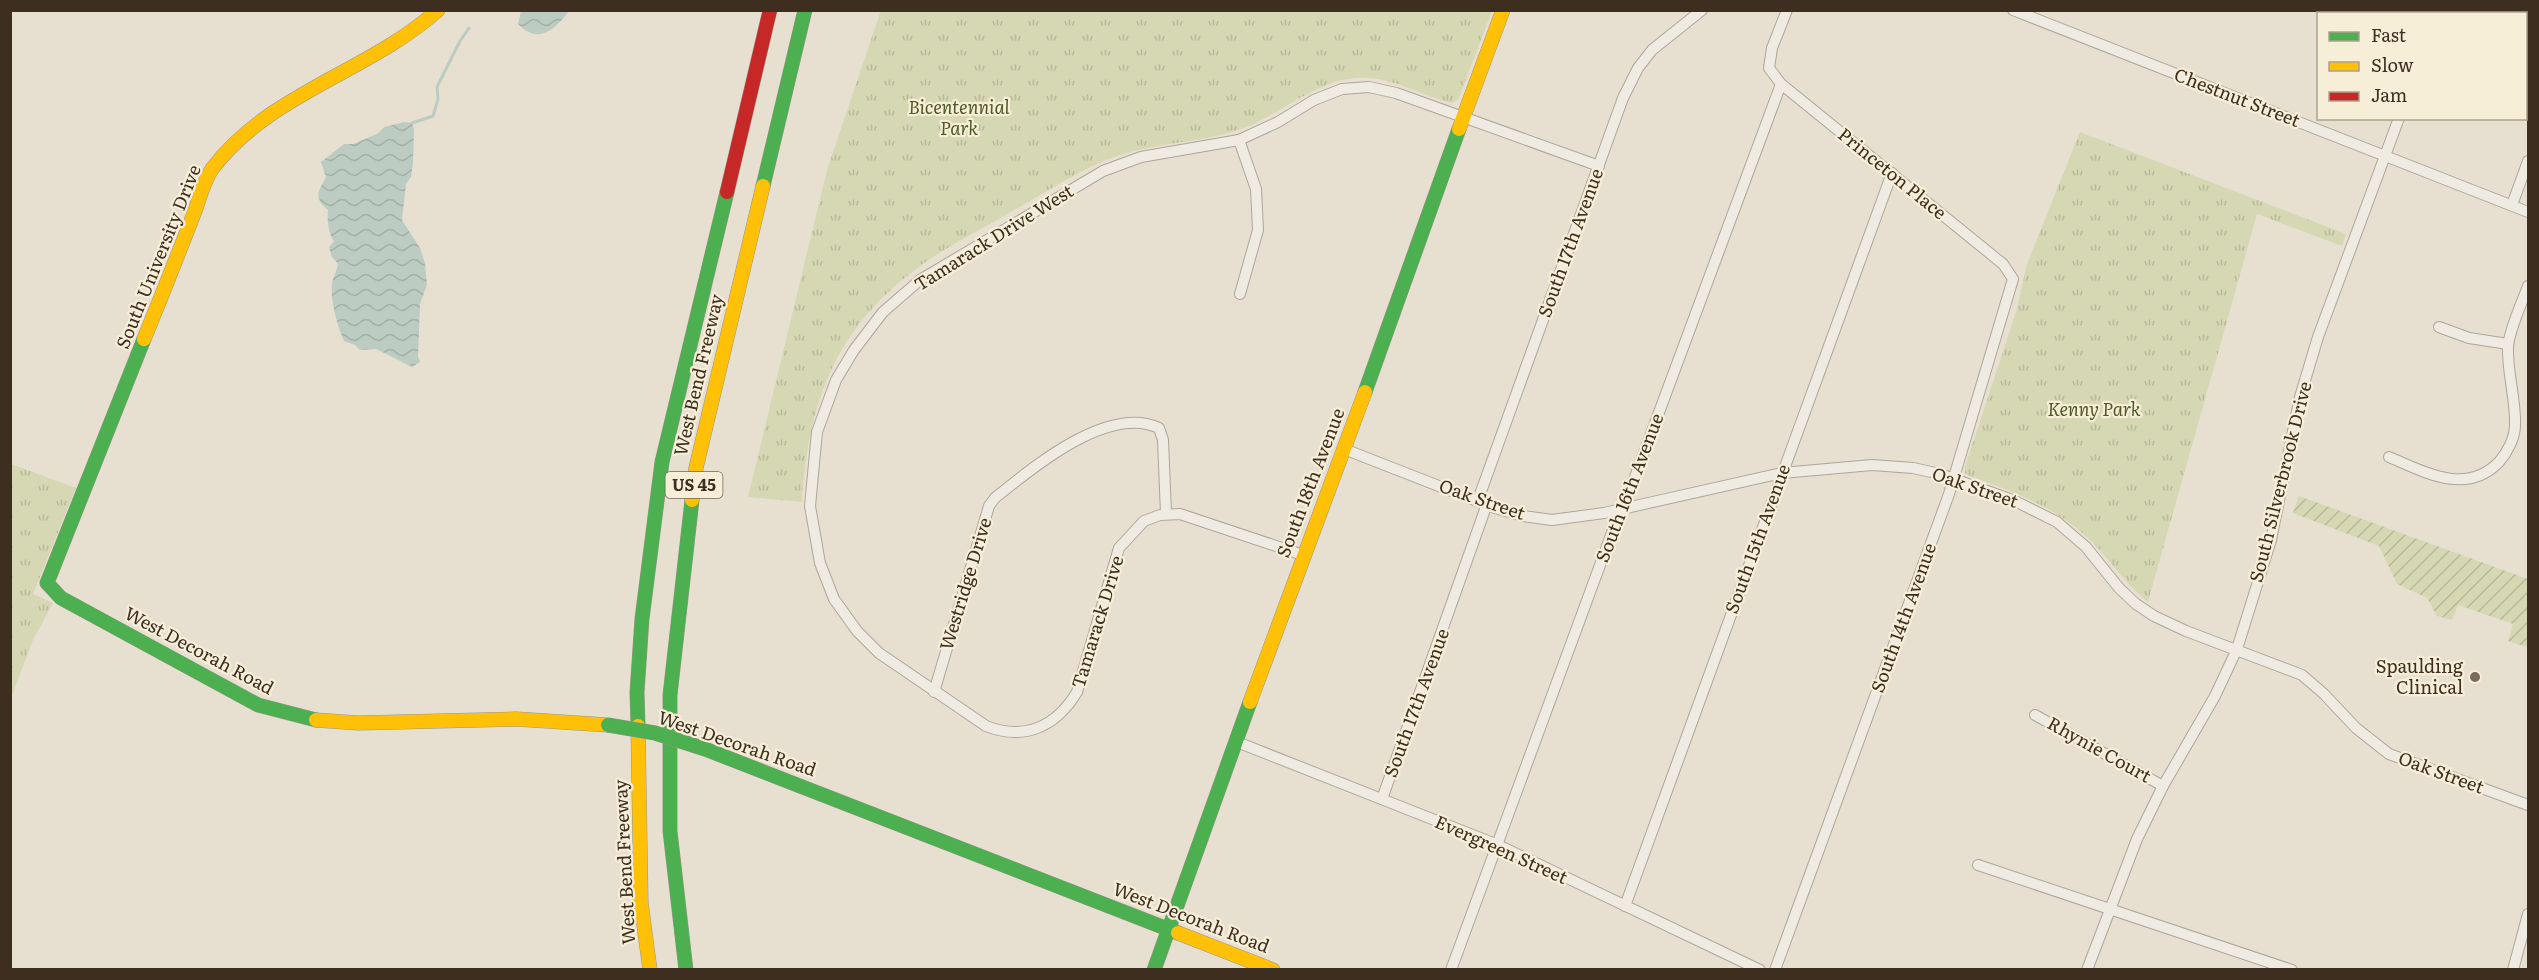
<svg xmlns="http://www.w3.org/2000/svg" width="2539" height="980" viewBox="0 0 2539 980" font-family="Literata,serif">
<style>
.park{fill:url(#park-tufts)}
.garden{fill:url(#garden-furrows)}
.water{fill:url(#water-waves)}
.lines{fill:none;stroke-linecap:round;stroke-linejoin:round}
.stream{stroke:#bcccc2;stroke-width:3}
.street-casing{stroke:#ada599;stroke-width:12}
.fast-casing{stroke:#9c958a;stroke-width:15}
.slow-casing{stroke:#9c958a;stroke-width:15}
.jam-casing{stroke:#9c958a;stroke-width:15}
.street{stroke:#efebe3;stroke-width:10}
.fast{stroke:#4caf50;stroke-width:14}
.slow{stroke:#ffc107;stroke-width:14}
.jam{stroke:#c62828;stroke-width:14}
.fast-bridge-casing{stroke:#9c958a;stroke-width:15;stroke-linecap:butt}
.fast-bridge{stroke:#4caf50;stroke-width:14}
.poi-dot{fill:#786c5e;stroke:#f7eed8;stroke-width:2}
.labels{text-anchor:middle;stroke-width:4.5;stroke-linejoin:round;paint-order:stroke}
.shield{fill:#f7eed8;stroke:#756857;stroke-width:1.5}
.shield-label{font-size:16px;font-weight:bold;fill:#3d2e20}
.street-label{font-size:18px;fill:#3d2e20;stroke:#f7eed8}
.park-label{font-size:18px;font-style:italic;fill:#4d5a26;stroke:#f7eed8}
.poi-label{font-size:18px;fill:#3d2e20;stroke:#f7eed8;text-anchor:end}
</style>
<defs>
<pattern id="park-tufts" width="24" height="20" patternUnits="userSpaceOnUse" patternTransform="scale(1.5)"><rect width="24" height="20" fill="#d6d7b3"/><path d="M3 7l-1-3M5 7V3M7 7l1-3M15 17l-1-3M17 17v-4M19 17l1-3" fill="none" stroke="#b9b99a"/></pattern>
<pattern id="garden-furrows" width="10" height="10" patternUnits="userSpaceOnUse" patternTransform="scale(1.5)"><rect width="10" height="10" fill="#d6d7b3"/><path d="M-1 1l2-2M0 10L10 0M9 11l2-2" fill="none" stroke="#b9b99a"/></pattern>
<pattern id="water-waves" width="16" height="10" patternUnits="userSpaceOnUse" patternTransform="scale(1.5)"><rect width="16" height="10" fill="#bcccc2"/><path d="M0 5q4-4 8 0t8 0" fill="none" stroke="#a2b0a6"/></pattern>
</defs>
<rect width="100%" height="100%" fill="#e7e0d1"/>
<g class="park">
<path d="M881,10H1492V11L1458,100L1451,103C1424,96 1397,80 1369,78C1319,74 1281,117 1235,131C1198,142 1158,143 1120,155C1079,169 1042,195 1004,216C971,235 936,252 907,276C831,337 808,408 802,502L748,497L827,170Z"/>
<path d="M2080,132L2346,234L2342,246L2257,214L2148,602C2125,584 2110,559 2088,538C2053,506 2013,491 1969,476L1965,473V467L2016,312L2027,264Z"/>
<polygon points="11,464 76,488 33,594 53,603 33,640 11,698"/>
</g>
<polygon class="garden" points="2299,496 2528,579 2528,639 2526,647 2508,641 2513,624 2458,605 2452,620 2437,616 2427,598 2397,584 2379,546 2293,513"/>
<g class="water">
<path d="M521,11V10L569,11C555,30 538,45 518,24Z"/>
<path d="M404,122L412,123L414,129L413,163L411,177L406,184L402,220L420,248L425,263L427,285L420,304L418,357L420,362L412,367L376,349L360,350L355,345L344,341C337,325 330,300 332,283C333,277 337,270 338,264L332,257L329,247L334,241C328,233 327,220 328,210C313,197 318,193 326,177L321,162L344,144H353L377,134L385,127Z"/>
</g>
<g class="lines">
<polyline class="stream" points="412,123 433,116 438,99 437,87 460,41 469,28"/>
<g class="street-casing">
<g id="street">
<polyline points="2013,10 2528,212"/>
<polyline points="2480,10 2488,14"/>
<polyline points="2436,14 2437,10"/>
<polyline points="2526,27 2528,28"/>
<polyline points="1239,140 1256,189 1258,230 1240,294"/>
<polyline points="2512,205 2528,161"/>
<polyline points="2439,327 2469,338 2508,344"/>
<polyline points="1344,449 1495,508 1523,516 1552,520 1604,513 1782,473 1872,465 1913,468 1940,474 2015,501 2057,522 2086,547 2119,588 2136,604 2154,616 2186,631 2302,675 2324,694 2356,728 2389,754 2528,805"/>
<path d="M2389,457C2425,472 2466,496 2499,462C2507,453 2515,438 2515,425C2516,399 2507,373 2508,347C2509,330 2522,303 2528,286"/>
<polyline points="1478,500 1623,98 1638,68 1652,50 1702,10"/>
<path d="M1303,555L1180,514L1160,515L1144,521L1119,548L1077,692C1056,727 1024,741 986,726L879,653L857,631L834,599L820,563L810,506L817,432L836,380L854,350L883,312L920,280L1103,171L1141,157L1239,140L1278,122L1314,100L1342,89L1369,87L1396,93L1599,166"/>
<path d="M934,692L989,506L995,498C1032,468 1108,404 1159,428L1163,440L1166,514"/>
<polyline points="2035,715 2163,786"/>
<polyline points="1237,742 1498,845 1760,970"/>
<polyline points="1382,799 1487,504"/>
<polyline points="1978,865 2292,970"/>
<polyline points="1625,906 1892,173"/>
<polyline points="1451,970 1614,527 1632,485 1781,84"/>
<polyline points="1775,970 1949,494 2013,279 2003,264 1781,84 1769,68 1772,48 1787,10"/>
<polyline points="2087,970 2137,839 2163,786 2215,696 2237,649 2271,540 2300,397 2318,337 2399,118"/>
<polyline points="2513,970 2528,914"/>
</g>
</g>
<g class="fast-casing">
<g id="fast">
<polyline points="763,186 805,10"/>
<polyline points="144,339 47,583 61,598 258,705 316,720"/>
<polyline points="1365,392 1459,129"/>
<polyline points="638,726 637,692 642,619 662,462 727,192"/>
<polyline points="705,749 1178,933"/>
<polyline points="686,970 670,831 670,695 692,500"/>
<polyline points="1154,970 1250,702"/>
</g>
</g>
<g class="slow-casing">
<g id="slow">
<polyline points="1459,129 1503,10"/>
<path d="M144,339C161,298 177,257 193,216C199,201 203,182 212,169C269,93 369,72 438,10"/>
<polyline points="692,500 696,468 763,186"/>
<polyline points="1250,702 1365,392"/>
<polyline points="316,720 358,723 516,719 608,725"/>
<polyline points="638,726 641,903 650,970"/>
<polyline points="1178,933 1273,970"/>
</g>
</g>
<g class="jam-casing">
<polyline id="jam" points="727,192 770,10"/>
</g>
<use href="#street" class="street"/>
<use href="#fast" class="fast"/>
<use href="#slow" class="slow"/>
<use href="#jam" class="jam"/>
<g class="fast-bridge-casing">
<polyline id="fast-bridge" points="608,725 655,733 705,749"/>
</g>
<use href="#fast-bridge" class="fast-bridge"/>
</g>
<circle class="poi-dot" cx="2475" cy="677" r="6"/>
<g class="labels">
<rect class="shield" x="665.5" y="472" width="57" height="26" rx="4.5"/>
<g class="shield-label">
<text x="694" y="491">US 45</text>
</g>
<g class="street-label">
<text transform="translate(2237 98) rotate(21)" y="6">Chestnut Street</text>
<text transform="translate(1892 174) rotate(39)" y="6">Princeton Place</text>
<text transform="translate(994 238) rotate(-32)" y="6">Tamarack Drive West</text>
<text transform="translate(1571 243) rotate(-70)" y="6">South 17th Avenue</text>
<text transform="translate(159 257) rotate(-68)" y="6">South University Drive</text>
<text transform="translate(699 375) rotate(-77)" y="6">West Bend Freeway</text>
<text transform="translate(2281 482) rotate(-76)" y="6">South Silverbrook Drive</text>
<text transform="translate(1311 483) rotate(-69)" y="6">South 18th Avenue</text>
<text transform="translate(1630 488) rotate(-69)" y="6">South 16th Avenue</text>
<text transform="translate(1975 488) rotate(19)" y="6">Oak Street</text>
<text transform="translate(1482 500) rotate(19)" y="6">Oak Street</text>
<text transform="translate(1758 539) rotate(-70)" y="6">South 15th Avenue</text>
<text transform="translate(966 584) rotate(-73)" y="6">Westridge Drive</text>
<text transform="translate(1904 618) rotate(-70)" y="6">South 14th Avenue</text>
<text transform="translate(1098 622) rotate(-73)" y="6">Tamarack Drive</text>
<text transform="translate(199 651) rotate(28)" y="6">West Decorah Road</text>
<text transform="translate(1417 703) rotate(-70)" y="6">South 17th Avenue</text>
<text transform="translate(737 744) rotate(19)" y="6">West Decorah Road</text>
<text transform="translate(2099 750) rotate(29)" y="6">Rhynie Court</text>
<text transform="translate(2441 773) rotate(20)" y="6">Oak Street</text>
<text transform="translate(1501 850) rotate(24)" y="6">Evergreen Street</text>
<text transform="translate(625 862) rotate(-93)" y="6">West Bend Freeway</text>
<text transform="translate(1191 918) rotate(21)" y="6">West Decorah Road</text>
</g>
<g class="park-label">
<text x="959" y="114">Bicentennial<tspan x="959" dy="21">Park</tspan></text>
<text x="2094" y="416">Kenny Park</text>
</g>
<g class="poi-label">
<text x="2463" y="673">Spaulding<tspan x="2463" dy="21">Clinical</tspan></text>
</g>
</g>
<rect width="2539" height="980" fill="none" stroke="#3d2e20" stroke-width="24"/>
<rect x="2317" y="12" width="210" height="108" fill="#f7eed8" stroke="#ada18e" stroke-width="1.5"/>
<rect x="2329" y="32" width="30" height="9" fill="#4caf50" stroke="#ada18e" stroke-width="1.5"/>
<text x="2371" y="42" font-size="18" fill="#3d2e20">Fast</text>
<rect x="2329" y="62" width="30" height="9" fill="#ffc107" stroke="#ada18e" stroke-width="1.5"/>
<text x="2371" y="72" font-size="18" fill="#3d2e20">Slow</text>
<rect x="2329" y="92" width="30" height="9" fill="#c62828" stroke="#ada18e" stroke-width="1.5"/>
<text x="2371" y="102" font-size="18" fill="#3d2e20">Jam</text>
</svg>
